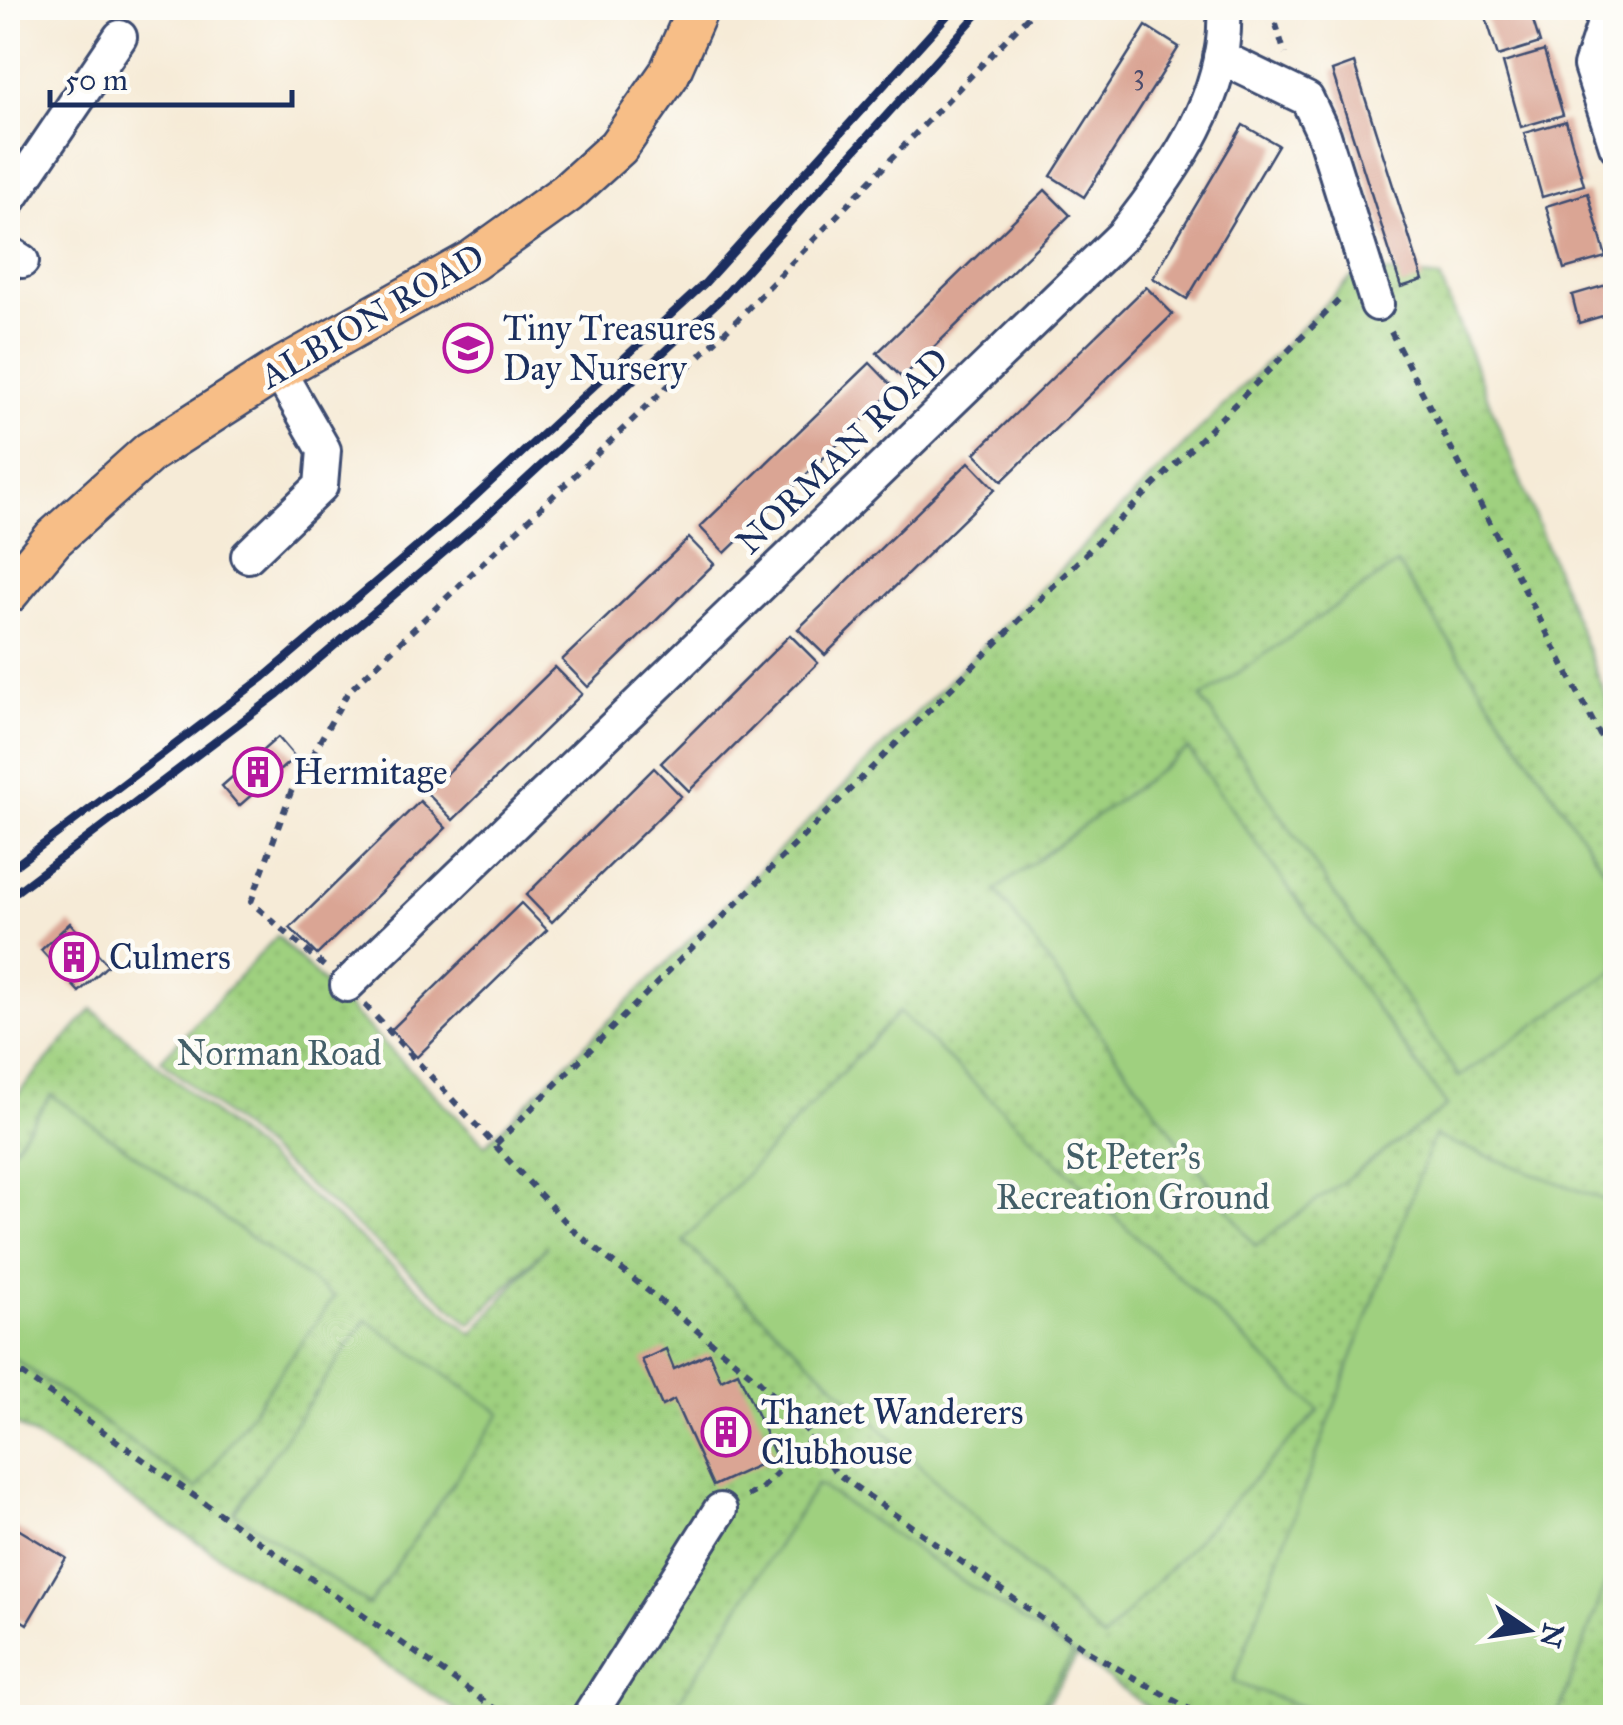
<svg xmlns="http://www.w3.org/2000/svg" width="1623" height="1725" viewBox="0 0 1623 1725" font-family="'IM FELL Great Primer',serif">
<style>
.green{fill:url(#green-dots);stroke:#5d806e;stroke-width:2.5}
.pitch{fill:#9fd07f;stroke:#5d806e;stroke-width:2.5}
.building{fill:#daa594}
.lines{fill:none;stroke-linecap:round;stroke-linejoin:round}
.minor-casing{stroke:#3c4b70;stroke-width:38}
.major-casing{stroke:#3c4b70;stroke-width:45}
.path{stroke:#3c4b70;stroke-width:6;stroke-dasharray:8 8;stroke-linecap:butt}
.minor{stroke:#fff;stroke-width:32}
.major{stroke:#f7be87;stroke-width:40}
.rail{stroke:#1b2f5e;stroke-width:8}
.labels{text-anchor:middle;stroke-width:9;stroke-linejoin:round;paint-order:stroke}
.number-label{font-size:30px;fill:#4b4c6c}
.street-label{font-size:35px;fill:#1b2f5e;stroke:#fdfcf7}
.poi-label{font-size:35px;fill:#1b2f5e;stroke:#fdfcf7;text-anchor:start}
.park-label{font-size:35px;fill:#435f68;stroke:#fdfcf7}
</style>
<defs>
<pattern id="green-dots" width="8" height="8" patternUnits="userSpaceOnUse" patternTransform="scale(2.5)"><rect width="8" height="8" fill="#9fd07f"/><path d="M2 2h.1M6 6h.1" fill="none" stroke="#88b370" stroke-width="1.8" stroke-linecap="round"/></pattern>
</defs>
<rect width="100%" height="100%" fill="#fdfcf7"/>
<filter id="ink" filterUnits="userSpaceOnUse"><feTurbulence type="fractalNoise" baseFrequency=".01" numOctaves="2"/><feDisplacementMap in="SourceGraphic" scale="20" xChannelSelector="R" yChannelSelector="G"/><feConvolveMatrix kernelMatrix="1 2 1 2 8 2 1 2 1" color-interpolation-filters="sRGB"/></filter>
<filter id="wash" filterUnits="userSpaceOnUse"><feTurbulence type="fractalNoise" baseFrequency=".0048" numOctaves="4" result="noise"/><feDisplacementMap in="SourceGraphic" scale="40" xChannelSelector="R" yChannelSelector="G"/><feGaussianBlur stdDeviation="2.25" result="paint"/><feColorMatrix in="noise" values="0 0 0 0 0 0 0 0 0 0 0 0 0 0 0 0 0 1.4 0 .05"/><feComposite in="paint" operator="in"/></filter>
<g filter="url(#wash)">
<rect width="100%" height="100%" fill="#f6ebd7"/>
<polygon class="green" points="1359,270 1440,278 1615,719 1615,1717 1161,1717 1077,1656 1038,1717 467,1717 8,1419 8,1105 92,1009 472,1334 547,1246 471,1324 161,1060 277,936 485,1145"/>
<g class="pitch">
<polygon points="1397,564 1615,885 1615,970 1459,1077 1201,698"/>
<polygon points="1188,749 1447,1106 1255,1246 996,890"/>
<polygon points="899,1012 1319,1410 1103,1639 683,1241"/>
<polygon points="51,1095 334,1297 197,1489 8,1354 8,1156"/>
<polygon points="1434,1136 1615,1204 1615,1558 1557,1717 1330,1717 1233,1682"/>
<polygon points="366,1320 501,1413 369,1605 234,1512"/>
<polygon points="817,1484 1073,1654 1033,1717 669,1717"/>
</g>
<g id="blocks">
<g class="building">
<polygon points="1483,8 1529,8 1540,43 1498,56"/>
<polygon points="1146,26 1179,47 1084,197 1051,176"/>
<polygon points="1544,51 1563,115 1521,127 1503,63"/>
<polygon points="1354,63 1423,280 1401,287 1332,71"/>
<polygon points="1566,121 1584,185 1542,197 1524,133"/>
<polygon points="1243,125 1278,145 1187,299 1153,278"/>
<polygon points="1045,190 1070,215 902,378 877,353"/>
<polygon points="1588,193 1606,257 1564,269 1546,206"/>
<polygon points="1613,283 1616,312 1579,323 1572,295"/>
<polygon points="1146,287 1173,314 1002,481 975,453"/>
<polygon points="870,363 895,389 725,553 700,527"/>
<polygon points="969,462 995,489 825,655 798,629"/>
<polygon points="689,538 714,564 588,687 562,660"/>
<polygon points="790,635 818,663 689,791 661,763"/>
<polygon points="555,667 582,694 453,820 427,793"/>
<polygon points="278,737 295,757 239,806 222,786"/>
<polygon points="654,768 681,796 552,922 526,895"/>
<polygon points="420,801 446,828 317,955 290,928"/>
<polygon points="521,903 547,930 417,1057 391,1030"/>
<polygon points="70,923 108,965 79,992 41,950"/>
<polygon points="666,1349 674,1369 709,1353 721,1380 738,1372 776,1457 713,1486 674,1400 662,1406 642,1360"/>
<polygon points="8,1523 66,1558 27,1624 8,1612"/>
</g>
</g>
</g>
<g filter="url(#ink)">
<use href="#blocks" fill-opacity="0" stroke="#3c4b70" stroke-width="2.5"/>
<g class="lines">
<g class="minor-casing">
<g id="minor">
<polyline points="1609,8 1590,66 1616,146"/>
<polyline points="1220,57 1307,99 1324,135 1377,304"/>
<polyline points="8,202 120,37"/>
<polyline points="8,252 22,261"/>
<polyline points="248,556 321,486 324,450 278,370"/>
<path d="M347,985L1123,235C1174,171 1229,93 1224,8"/>
<polyline points="588,1718 720,1510"/>
</g>
</g>
<g class="major-casing">
<polyline id="major" points="8,593 53,539 150,452 278,370 472,261 567,193 618,147 669,74 698,8"/>
</g>
<g class="path">
<polyline points="1271,8 1285,54"/>
<polyline points="1391,332 1616,766"/>
<polyline points="324,966 251,902 291,792 348,692 736,321 1036,8"/>
<polyline points="365,1005 574,1231 758,1380 813,1437 836,1473 1089,1652 1205,1718"/>
<polyline points="496,1144 1344,295"/>
<polyline points="8,1364 508,1718"/>
<polyline points="747,1496 761,1489 813,1437"/>
<polyline points="1604,1718 1616,1691"/>
</g>
<use href="#minor" class="minor"/>
<use href="#major" class="major"/>
<g class="rail">
<polyline points="8,871 264,677 467,504 705,283 954,8"/>
<polyline points="8,898 278,694 482,520 721,299 983,8"/>
</g>
</g>
</g>
<defs>
<g id="school-ring" transform="scale(2.5)"><circle r="9.5" fill="#fdfcf7" stroke="#b5179e" stroke-width="1.5"/><path d="M0-5L7-2L0 1L-7-2ZM-4 1L0 2.5L4 1V4Q0 6-4 4Z" fill="#b5179e"/></g>
<g id="building-ring" transform="scale(2.5)"><circle r="9.5" fill="#fdfcf7" stroke="#b5179e" stroke-width="1.5"/><path d="M-4-6H4V6H1V3H-1V6H-4ZM-2.5-4.3h1.7v1.8h-1.7ZM.8-4.3h1.7v1.8H.8ZM-2.5-1h1.7V.8h-1.7ZM.8-1h1.7V.8H.8Z" fill="#b5179e"/></g>
</defs>
<g fill-rule="evenodd">
<use href="#school-ring" x="468" y="348"/>
<use href="#building-ring" x="258" y="772"/>
<use href="#building-ring" x="74" y="957"/>
<use href="#building-ring" x="726" y="1432"/>
</g>
<g class="labels">
<g class="number-label">
<text x="1139" y="84">3</text>
</g>
<g class="street-label">
<text transform="translate(372 316) rotate(-30)" y="12">ALBION ROAD</text>
<text transform="translate(842 451) rotate(-44)" y="12">NORMAN ROAD</text>
</g>
<g class="poi-label">
<text x="503" y="340">Tiny Treasures<tspan x="503" dy="40">Day Nursery</tspan></text>
<text x="293" y="784">Hermitage</text>
<text x="109" y="969">Culmers</text>
<text x="761" y="1424">Thanet Wanderers<tspan x="761" dy="40">Clubhouse</tspan></text>
</g>
<g class="park-label">
<text x="279" y="1065">Norman Road</text>
<text x="1133" y="1169">St Peter's<tspan x="1133" dy="40">Recreation Ground</tspan></text>
</g>
</g>
<rect width="1623" height="1725" fill="none" stroke="#fdfcf7" stroke-width="40"/>
<g transform="translate(1528 1630) rotate(103)" stroke="#fdfcf7" stroke-width="8" paint-order="stroke">
<path d="M0-8L18 38L0 25L-18 38Z" fill="#1b2f5e"/>
<text y="-15" font-size="28" font-weight="bold" text-anchor="middle" fill="#1b2f5e">N</text>
</g>
<path d="M50 90v15h242v-15" fill="none" stroke="#1b2f5e" stroke-width="5"/>
<text x="65" y="90" font-size="30" fill="#1b2f5e" stroke="#fdfcf7" stroke-width="8" paint-order="stroke">50 m</text>
</svg>
